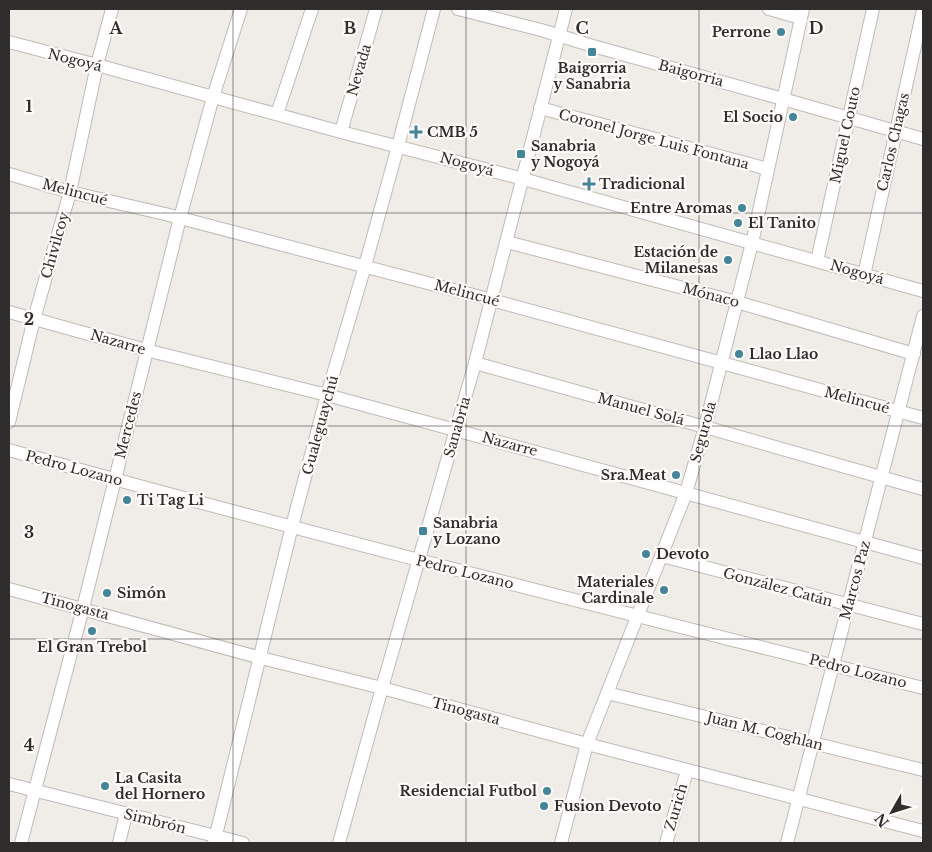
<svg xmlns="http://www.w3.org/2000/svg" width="932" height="852" viewBox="0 0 932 852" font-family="'Libre Baskerville',serif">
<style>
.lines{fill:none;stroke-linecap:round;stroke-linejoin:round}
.minor-casing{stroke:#bebbb8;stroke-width:14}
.minor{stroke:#fff;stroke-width:12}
.grid{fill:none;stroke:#2f2e2d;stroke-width:1;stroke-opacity:0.55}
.poi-dot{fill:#458599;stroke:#fefaf7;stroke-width:2}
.labels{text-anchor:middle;stroke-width:4.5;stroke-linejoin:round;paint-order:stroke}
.poi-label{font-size:14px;font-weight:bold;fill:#2f2e2d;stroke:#fefaf7;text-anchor:start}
.street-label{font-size:14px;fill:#2f2e2d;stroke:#fefaf7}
.grid-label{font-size:16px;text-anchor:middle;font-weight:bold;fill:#2f2e2d;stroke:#fefaf7;stroke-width:4.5;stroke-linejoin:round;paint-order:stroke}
</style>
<rect width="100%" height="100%" fill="#f0ede9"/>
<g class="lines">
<g class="minor-casing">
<g id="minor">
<polyline points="458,9 541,30 593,46 783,99 923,139"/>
<polyline points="769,9 801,18"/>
<polyline points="9,42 97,65 341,132 516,177 923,291"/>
<polyline points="540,108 768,169"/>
<polyline points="277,114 312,9"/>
<polyline points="341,132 376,9"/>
<polyline points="9,174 70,192 165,214 477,296 923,418"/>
<polyline points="507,242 737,302 914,354"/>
<polyline points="817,261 873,9"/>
<polyline points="864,275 923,10"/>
<polyline points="9,312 146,350 327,395 923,558"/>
<polyline points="475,363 705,427 923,489"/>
<polyline points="9,422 34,319 70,192 97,65 112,9"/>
<path d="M9,450C312,535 618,611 923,688"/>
<polyline points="662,556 923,624"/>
<polyline points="9,589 261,658 382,688 587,744 923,831"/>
<polyline points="607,693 923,770"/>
<polyline points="9,784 243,843"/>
<polyline points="21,843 83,608 180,218 213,97 241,9"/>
<polyline points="119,843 126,814"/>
<polyline points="214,843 292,526 327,395 365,266 398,146 434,9"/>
<polyline points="339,843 382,688 475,363 566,9"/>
<polyline points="561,843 587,744 686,493 705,427 752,243 803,9"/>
<polyline points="666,843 687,771"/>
<polyline points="787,843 923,316"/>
</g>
</g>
<use href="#minor" class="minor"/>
</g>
<path class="grid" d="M233,9V843M466,9V843M699,9V843M9,213H923M9,426H923M9,639H923"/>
<g class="poi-dot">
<circle cx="781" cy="32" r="5"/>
<rect x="587" y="47" width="10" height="10" rx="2.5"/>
<circle cx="793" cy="117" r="5"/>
<path d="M413.5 124.5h5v5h5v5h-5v5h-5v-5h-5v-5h5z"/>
<rect x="516" y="149" width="10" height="10" rx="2.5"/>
<path d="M586.5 176.5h5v5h5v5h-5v5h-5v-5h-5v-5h5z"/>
<circle cx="742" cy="208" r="5"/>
<circle cx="738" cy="223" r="5"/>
<circle cx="728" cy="260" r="5"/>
<circle cx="739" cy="354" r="5"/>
<circle cx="676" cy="475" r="5"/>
<circle cx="127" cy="500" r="5"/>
<rect x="418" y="526" width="10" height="10" rx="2.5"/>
<circle cx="646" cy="554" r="5"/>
<circle cx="664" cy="590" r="5"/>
<circle cx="107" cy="593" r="5"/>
<circle cx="92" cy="631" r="5"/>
<circle cx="105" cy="786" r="5"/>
<circle cx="547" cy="791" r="5"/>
<circle cx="544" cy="806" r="5"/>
</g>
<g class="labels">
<g class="poi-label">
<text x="771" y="37" text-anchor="end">Perrone</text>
<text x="592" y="73" text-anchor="middle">Baigorria<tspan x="592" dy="16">y Sanabria</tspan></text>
<text x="783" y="122" text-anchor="end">El Socio</text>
<text x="427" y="137">CMB 5</text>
<text x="531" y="151">Sanabria<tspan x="531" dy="16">y Nogoyá</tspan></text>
<text x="599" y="189">Tradicional</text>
<text x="732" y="213" text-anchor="end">Entre Aromas</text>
<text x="748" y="228">El Tanito</text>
<text x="718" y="257" text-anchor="end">Estación de<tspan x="718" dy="16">Milanesas</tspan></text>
<text x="749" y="359">Llao Llao</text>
<text x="666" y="480" text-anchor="end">Sra.Meat</text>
<text x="137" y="505">Ti Tag Li</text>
<text x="433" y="528">Sanabria<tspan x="433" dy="16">y Lozano</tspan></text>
<text x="656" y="559">Devoto</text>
<text x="654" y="587" text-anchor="end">Materiales<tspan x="654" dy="16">Cardinale</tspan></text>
<text x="117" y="598">Simón</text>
<text x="92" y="652" text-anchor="middle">El Gran Trebol</text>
<text x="115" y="783">La Casita<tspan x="115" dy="16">del Hornero</tspan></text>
<text x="537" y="796" text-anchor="end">Residencial Futbol</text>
<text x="554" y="811">Fusion Devoto</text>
</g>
<g class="street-label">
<text transform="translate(75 60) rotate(14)" y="5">Nogoyá</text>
<text transform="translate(359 70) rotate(-74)" y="5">Nevada</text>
<text transform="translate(691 73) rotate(15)" y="5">Baigorria</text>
<text transform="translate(845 135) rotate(-78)" y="5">Miguel Couto</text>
<text transform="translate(654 139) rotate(15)" y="5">Coronel Jorge Luis Fontana</text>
<text transform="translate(893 142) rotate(-77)" y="5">Carlos Chagas</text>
<text transform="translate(467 164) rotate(15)" y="5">Nogoyá</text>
<text transform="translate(75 192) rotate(15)" y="5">Melincué</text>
<text transform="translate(55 245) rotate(-74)" y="5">Chivilcoy</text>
<text transform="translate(857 272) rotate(16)" y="5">Nogoyá</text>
<text transform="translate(467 293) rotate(15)" y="5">Melincué</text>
<text transform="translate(711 295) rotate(15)" y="5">Mónaco</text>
<text transform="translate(118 342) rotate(16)" y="5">Nazarre</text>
<text transform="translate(857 400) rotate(15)" y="5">Melincué</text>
<text transform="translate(641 409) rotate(15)" y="5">Manuel Solá</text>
<text transform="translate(128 425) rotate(-76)" y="5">Mercedes</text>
<text transform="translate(320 425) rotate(-75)" y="5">Gualeguaychú</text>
<text transform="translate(457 427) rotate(-74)" y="5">Sanabria</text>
<text transform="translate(703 432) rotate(-75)" y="5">Segurola</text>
<text transform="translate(510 444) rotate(15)" y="5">Nazarre</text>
<text transform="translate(74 468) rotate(15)" y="5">Pedro Lozano</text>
<text transform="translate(465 572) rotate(14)" y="5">Pedro Lozano</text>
<text transform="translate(855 580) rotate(-75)" y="5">Marcos Paz</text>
<text transform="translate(778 587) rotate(15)" y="5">González Catán</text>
<text transform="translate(75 606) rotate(15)" y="5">Tinogasta</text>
<text transform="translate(858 671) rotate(14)" y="5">Pedro Lozano</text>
<text transform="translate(466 711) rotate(15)" y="5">Tinogasta</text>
<text transform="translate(765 731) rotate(14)" y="5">Juan M. Coghlan</text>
<text transform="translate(676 807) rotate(-74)" y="5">Zurich</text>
<text transform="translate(155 821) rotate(14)" y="5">Simbrón</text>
</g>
</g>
<g class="grid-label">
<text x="116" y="34">A</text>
<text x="350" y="34">B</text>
<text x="582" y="34">C</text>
<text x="816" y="34">D</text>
<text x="29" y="112">1</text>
<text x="29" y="325">2</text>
<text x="29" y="538">3</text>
<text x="29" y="751">4</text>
</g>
<rect width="932" height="852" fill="none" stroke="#2f2e2d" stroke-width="20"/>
<g transform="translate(892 812) rotate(231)" stroke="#fefaf7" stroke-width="4" paint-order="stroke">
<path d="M0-4L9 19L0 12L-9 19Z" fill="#2f2e2d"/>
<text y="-8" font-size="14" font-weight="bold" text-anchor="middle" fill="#2f2e2d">N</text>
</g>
</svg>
